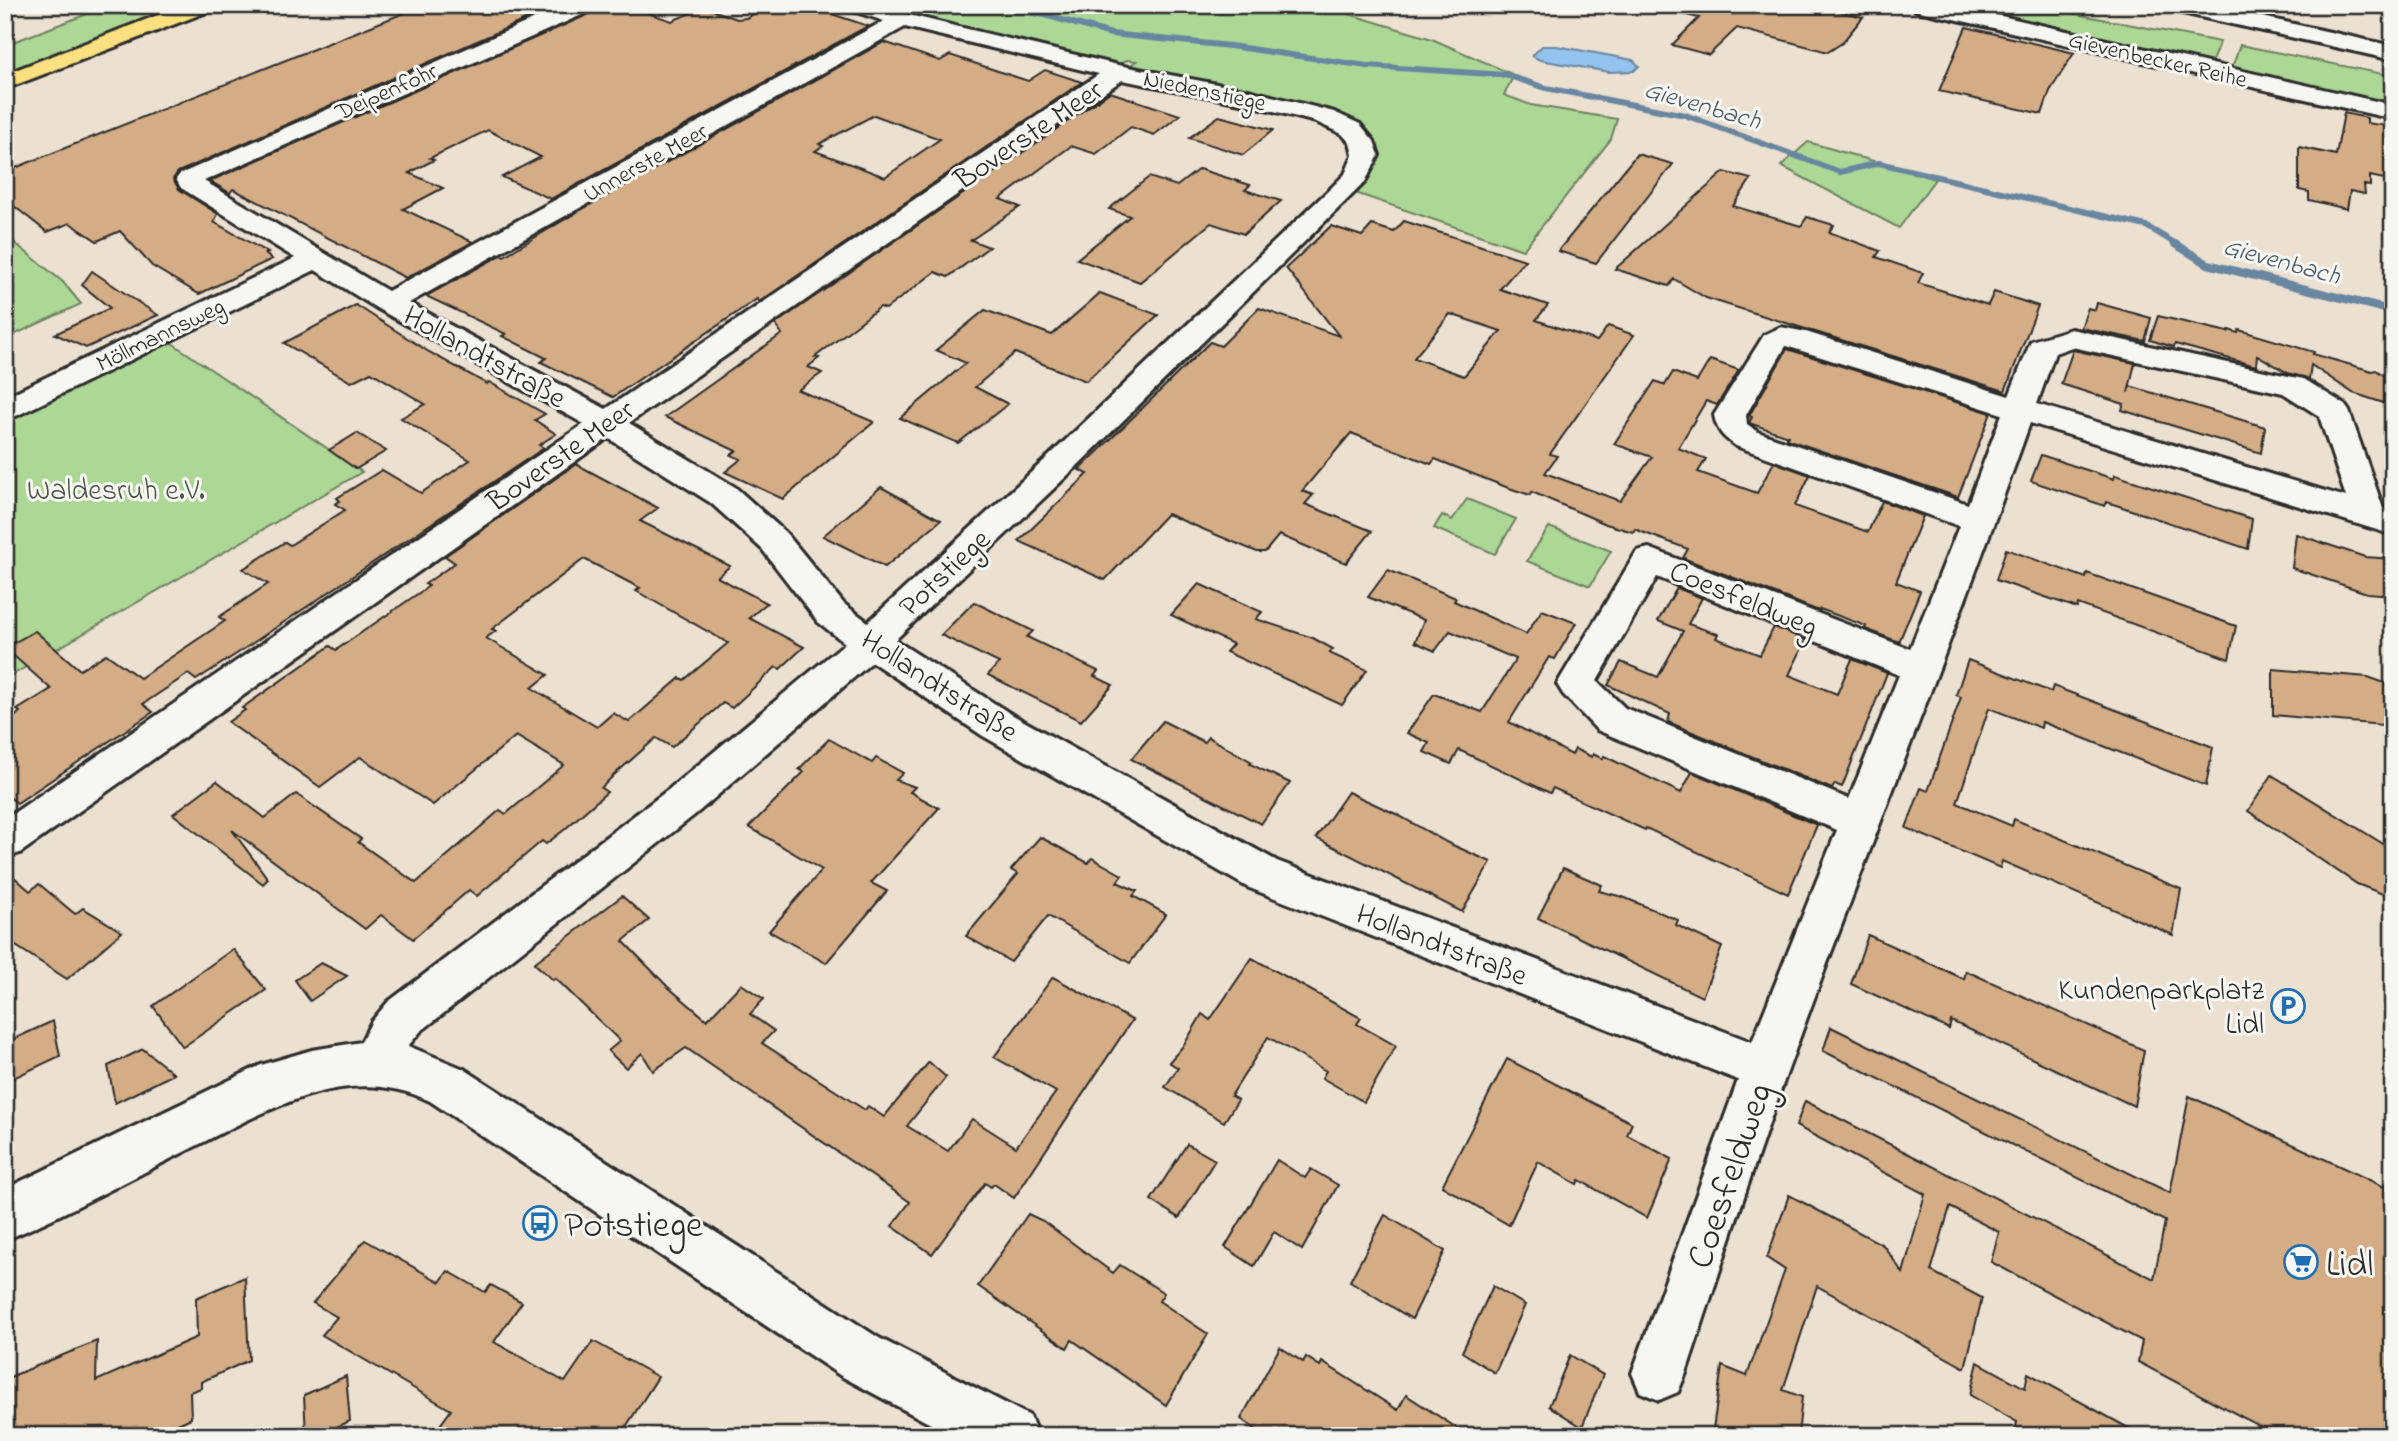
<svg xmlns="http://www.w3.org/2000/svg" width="2398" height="1441" viewBox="0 0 2398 1441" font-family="'Indie Flower',sans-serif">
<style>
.green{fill:#acd795;stroke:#6c8160;stroke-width:2}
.water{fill:#93c3ee;stroke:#6986a0;stroke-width:2}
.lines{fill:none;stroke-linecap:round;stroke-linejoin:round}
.stream-far1{stroke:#6986a0;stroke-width:6}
.stream{stroke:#6986a0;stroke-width:8}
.building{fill:#d4ac85;stroke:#2b2b2b;stroke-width:2;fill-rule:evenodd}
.minor-casing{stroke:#2b2b2b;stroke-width:6}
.major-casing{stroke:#2b2b2b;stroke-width:6}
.minor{fill:#f6f6f2;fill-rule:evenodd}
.major{fill:#fbe080;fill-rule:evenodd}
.labels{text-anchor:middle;stroke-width:6;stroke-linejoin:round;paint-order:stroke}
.far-street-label{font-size:24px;fill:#2b2b2b;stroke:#f6f6f2}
.far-water-label{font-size:26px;font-style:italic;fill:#4a5966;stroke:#f6f6f2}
.street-label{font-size:30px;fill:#2b2b2b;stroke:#f6f6f2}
.park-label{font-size:30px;fill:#4b5646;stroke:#f6f6f2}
.poi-label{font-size:30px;fill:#2b2b2b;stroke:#f6f6f2;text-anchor:end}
.near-street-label{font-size:37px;fill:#2b2b2b;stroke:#f6f6f2}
.near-poi-label{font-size:37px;fill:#2b2b2b;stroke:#f6f6f2;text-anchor:start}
</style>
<rect width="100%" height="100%" fill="#ece0d1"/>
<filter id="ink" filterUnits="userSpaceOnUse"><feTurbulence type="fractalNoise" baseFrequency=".0143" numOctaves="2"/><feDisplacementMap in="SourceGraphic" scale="14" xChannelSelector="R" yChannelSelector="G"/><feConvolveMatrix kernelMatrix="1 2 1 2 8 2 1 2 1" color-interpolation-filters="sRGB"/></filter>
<g filter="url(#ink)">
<g class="green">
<polygon points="111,5 186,5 5,73 5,45"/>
<polygon points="869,5 1031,5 1090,15 1104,5 1319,5 1432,39 1514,75 1504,95 1531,105 1617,119 1611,139 1523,250 1358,194 1373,156 1367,140 1250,95 1129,66 1137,61 1127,60 1116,66"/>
<polygon points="1939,5 2030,5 2220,42 2211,63"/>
<polygon points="2240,45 2393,76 2393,105 2232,68"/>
<polygon points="1808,142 1935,179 1899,228 1781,166"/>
<polygon points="5,235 63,282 81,304 5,339"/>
<polygon points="169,341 362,472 5,679 5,422"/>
<polygon points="1467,499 1516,519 1495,554 1434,528 1442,515 1452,520"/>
<polygon points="1549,527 1611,551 1590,586 1527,561"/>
</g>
<polygon class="water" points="1542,46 1557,46 1633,60 1639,66 1634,71 1609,72 1540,60 1532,56"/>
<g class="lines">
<polyline class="stream-far1" points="981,5 1045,15 1111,34 1230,46 1367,66 1506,75 1546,88 1685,115 1840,172 1879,163 2146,226 2178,245"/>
<polyline class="stream" points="2175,244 2208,264 2393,311"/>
</g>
<g class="building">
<polygon points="424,5 559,5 178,172 173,179 179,189 218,214 214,222 268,253 265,254 272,259 199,294 152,266 120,231 97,241 70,223 47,232 5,199 5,172"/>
<polygon points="598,5 624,5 672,21 704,7 737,19 746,18 770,5 805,5 868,26 551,199 502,177 541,157 488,130 430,158 434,160 409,173 443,188 403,209 473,242 406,278 233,189 230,193 210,181 594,12"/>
<polygon points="1683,5 1815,5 1863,17 1842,43 1828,52 1737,28 1709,55 1672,45 1699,18 1682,14"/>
<polygon points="1966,27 2074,53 2050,91 2042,114 1939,91"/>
<path d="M884,42L940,61L950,55L1028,81L1045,70L1082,82L759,302L757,299L613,397L541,362L546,358L502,336L506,334L426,296L501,255L504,256L579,211ZM874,115L940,139L885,177L815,151L823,146L819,144Z"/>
<polygon points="1110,92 1180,115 1154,135 1131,127 1096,154 1071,146 1000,199 1020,207 971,240 989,247 948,277 935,272 886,309 880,307 815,357 819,358 808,367 822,373 798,390 874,422 783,499 725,472 741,459 731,455 736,451 665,417 782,334 775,324"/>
<polygon points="2344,113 2367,118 2367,123 2393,127 2393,181 2370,176 2370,186 2364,185 2365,194 2350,191 2347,209 2309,200 2309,192 2299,190 2299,147 2336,155"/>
<polygon points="1219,116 1273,130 1243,155 1189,138"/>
<polygon points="1637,154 1673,164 1596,263 1558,251"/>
<polygon points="1199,169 1250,185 1245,190 1281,201 1244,234 1211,223 1140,282 1077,259 1130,216 1109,209 1149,177 1177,186"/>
<polygon points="1724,172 1751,179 1733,206 1801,226 1807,217 1834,225 1829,232 1880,251 1876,257 1923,273 1918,283 1988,305 1994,292 2038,306 2005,391 1706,298 1674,279 1669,286 1615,269"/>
<path d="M1404,221L1525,260L1500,289L1548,305L1536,320L1597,341L1608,326L1634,335L1550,454L1557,456L1545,473L1620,501L1652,457L1614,444L1655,381L1665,385L1673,372L1697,381L1710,360L1739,370L1717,405L1706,401L1678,448L1706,459L1698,472L1757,493L1774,462L1810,475L1795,506L1868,532L1882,501L1923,516L1896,582L1920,591L1899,642L1865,629L1866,626L1820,609L1819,611L1683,558L1688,549L1642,532L1635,529L1633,532L1606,524L1532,492L1530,495L1506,487L1435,459L1431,464L1351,433L1302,491L1313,495L1305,504L1372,531L1346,563L1279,535L1265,552H1257L1167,514L1105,580L1019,541L1088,474L1079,470L1210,342L1221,346L1259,308L1339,336L1286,268L1331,226L1362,236L1372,225L1394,232ZM1450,314L1501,331L1464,376L1414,358Z"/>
<polygon points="92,271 132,298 158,315 86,348 55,334 110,308 82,285"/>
<polygon points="1100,293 1158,315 1086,381 1015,353 975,387 1008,404 958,443 900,418 966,363 936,350 985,310 1052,335"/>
<polygon points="2097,303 2151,318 2145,341 2081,328 2088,308 2095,310"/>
<polygon points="356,305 429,352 487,384 489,382 545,414 535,420 556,434 539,445 544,448 238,653 196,680 188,674 143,704 153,712 17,803 5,794 5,726 20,712 17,710 51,689 5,648 35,631 80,670 106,654 140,678 225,621 219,617 268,584 243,569 285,542 290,545 345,510 335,504 340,501 337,498 382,470 421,493 470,460 401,418 425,404 371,372 351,382 284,343"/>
<polygon points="2158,316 2228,332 2229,330 2238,333 2239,330 2314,352 2313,354 2372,371 2376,370 2393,381 2393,406 2353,393 2311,365 2309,379 2288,373 2257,355 2256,366 2175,344 2174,347 2150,340"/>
<polygon points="1787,349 1991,413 1958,497 1786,439 1788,436 1749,423 1752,417 1749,416"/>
<polygon points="2073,350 2135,363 2128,393 2130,386 2265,427 2261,453 2122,410 2124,404 2061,384"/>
<polygon points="357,433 386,451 356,469 329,450"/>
<polygon points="2041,455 2114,479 2115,475 2252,519 2248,549 2107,502 2105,506 2031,481"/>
<path d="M576,464L658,508L640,521L730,566L717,577L767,603L749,618L804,647L780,669L776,667L732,708L723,703L672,747L656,738L614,775L601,788L607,792L564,830L546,844L542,841L477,896L469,890L413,939L381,915L365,929L232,830L268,879L263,884L173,814L217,781L265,818L296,794L361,839L358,842L416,883L500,810L506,814L564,765L516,736L433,805L360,757L320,787L228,722L245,710L242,708L330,646L336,650L429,586L425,584L455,563L445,556ZM584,559L640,588L636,591L728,643L684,680L680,678L629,722L613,713L597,727L532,688L548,675L486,638L496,631L492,629Z"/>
<polygon points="881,487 941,520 885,567 823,536"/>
<polygon points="2296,534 2365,557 2393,559 2393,595 2367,593 2292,568"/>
<polygon points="2006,549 2086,578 2087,573 2236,626 2229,659 2078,604 2077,608 1996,580"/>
<polygon points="1388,570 1456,598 1454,601 1526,634 1542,610 1576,623 1555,659 1549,657 1509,722 1572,755 1575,749 1592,757 1593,754 1603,759 1604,756 1681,793 1692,772 1817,825 1788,894 1646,828 1645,830 1553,788 1550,793 1459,750 1451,764 1424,752 1429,743 1407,733 1434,694 1482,712 1516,659 1450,631 1435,651 1415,642 1424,620 1368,597"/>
<polygon points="1199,584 1262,612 1256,619 1313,638 1333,649 1329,653 1367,670 1342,705 1226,652 1233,644 1171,615"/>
<polygon points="1677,588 1702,598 1688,624 1718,634 1716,638 1760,655 1774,627 1806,640 1789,675 1837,694 1852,659 1887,673 1842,787 1835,784 1832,789 1668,722 1670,714 1608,685 1621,662 1658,677 1683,631 1658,621"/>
<polygon points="974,602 1033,631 1027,637 1098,671 1094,676 1113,685 1081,721 988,675 999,663 941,635"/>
<polygon points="1968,660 2051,692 2053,686 2213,747 2206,786 2042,722 2041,728 1989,708 1957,803 2012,826 2014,819 2181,889 2173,935 2002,861 2000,868 1906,828 1921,788 1928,791 1961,697 1956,695"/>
<polygon points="2273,669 2368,677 2393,686 2393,726 2273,715"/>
<polygon points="1163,721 1204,742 1208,737 1252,762 1250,764 1290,783 1261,824 1131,759"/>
<polygon points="829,739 872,763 876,758 903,773 896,780 915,787 910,792 939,808 871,883 887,891 826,963 769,931 822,870 749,827 804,772 799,769"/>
<polygon points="2272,775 2393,850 2393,898 2357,884 2248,811"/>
<polygon points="1348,792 1396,814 1448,843 1491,862 1462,912 1316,838"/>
<polygon points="1040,837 1088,863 1092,858 1122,875 1117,882 1137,891 1133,896 1166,914 1130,963 1048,916 1011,962 966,936 1018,874 1011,870"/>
<polygon points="1563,868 1602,885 1599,891 1623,897 1678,920 1676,925 1722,947 1702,997 1538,918"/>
<polygon points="5,869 30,891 39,884 75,914 83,908 122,932 67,979 5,939"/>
<polygon points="622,896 649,920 623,941 668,987 707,1020 741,984 764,999 750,1014 774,1031 762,1043 865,1110 868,1106 884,1117 929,1062 946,1077 907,1126 948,1151 972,1119 1016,1147 1056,1092 994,1057 1053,977 1132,1020 1014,1198 994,1184 991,1187 985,1183 932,1254 892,1226 910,1202 686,1048 653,1071 642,1053 626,1068 608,1051 620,1041 555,978 553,980 534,963"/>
<polygon points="1868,935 1964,979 1966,971 2144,1050 2134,1106 1951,1021 1949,1029 1851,984"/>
<polygon points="233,949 266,990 183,1047 153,1006"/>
<polygon points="1252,958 1361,1018 1357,1024 1396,1046 1364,1102 1322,1078 1326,1071 1268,1037 1231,1096 1238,1100 1224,1122 1165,1087 1178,1068 1169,1062 1184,1045 1202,1014 1210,1020"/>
<polygon points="321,963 347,976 310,1001 295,980"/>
<polygon points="53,1021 60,1056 5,1082 5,1043"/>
<polygon points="1831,1027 2170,1193 2189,1096 2393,1191 2393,1436 2278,1436 2138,1362 2142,1341 1991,1262 1999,1232 1950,1207 1931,1271 1982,1298 1965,1368 1817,1286 1783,1390 1802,1397 1798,1436 1712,1436 1722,1366 1747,1376 1785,1270 1767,1258 1789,1195 1883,1245 1903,1273 1925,1194 1796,1126 1805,1101 2154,1279 2165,1221 1823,1051"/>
<polygon points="143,1049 174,1074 115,1103 108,1066"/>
<polygon points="1507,1059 1632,1123 1627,1135 1672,1159 1647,1218 1579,1180 1577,1184 1538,1162 1509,1225 1442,1186"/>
<polygon points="1187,1144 1215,1160 1179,1218 1151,1200"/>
<polygon points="1277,1160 1305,1178 1311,1169 1338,1185 1302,1250 1274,1232 1254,1266 1225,1247"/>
<polygon points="1028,1214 1043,1221 1113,1273 1120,1265 1164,1293 1159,1301 1208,1334 1166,1405 1072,1340 1067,1348 978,1286"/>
<polygon points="1385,1215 1445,1251 1412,1319 1350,1281"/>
<polygon points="365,1240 440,1282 448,1271 485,1292 491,1285 522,1302 494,1342 565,1382 593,1341 658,1377 620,1436 432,1436 451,1410 322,1335 337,1317 313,1303"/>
<polygon points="245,1277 249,1360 201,1382 201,1388 190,1392 191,1418 152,1436 5,1436 5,1379 97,1341 96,1381 197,1337 196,1298"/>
<polygon points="1493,1286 1525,1305 1495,1373 1462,1352"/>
<polygon points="1280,1347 1303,1362 1306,1357 1320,1366 1322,1362 1398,1410 1406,1395 1469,1436 1265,1436 1241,1419"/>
<polygon points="1570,1355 1603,1375 1582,1427 1549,1406"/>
<polygon points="1978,1362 2025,1388 2028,1373 2143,1436 2014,1436 2017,1422 1970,1395"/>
<polygon points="346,1376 350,1421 317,1436 306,1436 304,1395"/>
</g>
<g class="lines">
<g class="minor-casing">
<g id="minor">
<path d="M566,5H596L593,10L204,181L388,291L884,21L850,10L847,5H880L909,15L1118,65L1248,90L1334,112L1360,124L1374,141L1379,155L1365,182L1071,472L895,640L1011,714L1277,861L1752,1042L1837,830L1597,730L1563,694L1557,684L1637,551L1649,548L1910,649L1959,526L1736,446C1723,437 1717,431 1714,415L1764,335L1781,327L1806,332L2009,396L2031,341L2071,329L2293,377L2304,379L2344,404L2349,411L2383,508L2393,511V535L2030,423C1953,640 1867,851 1789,1067C1752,1168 1720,1271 1686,1373L1678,1392L1659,1400L1640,1392L1632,1373L1738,1080L1247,887L983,736L872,662L697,813L420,1032L408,1046L464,1069L879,1338L1030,1416L1038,1436H953L841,1376L430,1101C345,1060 263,1113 186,1151C126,1181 67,1214 5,1240V1189L261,1065L312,1050L361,1042L372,1021L388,1002L668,790L845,643L818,622L762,549L711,503L608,438L20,853L5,858V819L584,424L378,309L315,270L16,416L5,419V397L295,258L181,188L176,179L180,174ZM905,27L1099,74L606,409L409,303ZM1122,80L1246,104L1316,122L1342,134L1350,143L1353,155L1345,174L1330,189L1048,457L868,622L844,604L786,533L735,487L629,423ZM1786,346L2002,414L1968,504L1758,432L1747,424L1746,415ZM2072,347L2283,393L2319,416L2346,497L2037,404L2055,353ZM1657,577L1899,675L1849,799L1625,708L1597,681Z"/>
<polygon points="1912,5 1953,5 2393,105 2393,119 1923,12 1915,10"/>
<polygon points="2167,5 2209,5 2393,46 2393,60 2178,12 2170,10"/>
</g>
</g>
<g class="major-casing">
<polygon id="major" points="184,5 215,5 212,10 5,89 5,74"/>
</g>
<use href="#minor" class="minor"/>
<use href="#major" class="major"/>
</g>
</g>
<defs>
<g id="parking-ring" transform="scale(1.75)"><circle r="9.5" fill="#f6f6f2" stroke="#1f6fb2" stroke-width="1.5"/><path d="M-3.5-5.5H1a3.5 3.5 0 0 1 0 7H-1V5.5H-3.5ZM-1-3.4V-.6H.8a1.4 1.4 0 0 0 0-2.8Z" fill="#1f6fb2"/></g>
<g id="bus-ring" transform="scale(1.75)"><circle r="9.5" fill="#f6f6f2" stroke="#1f6fb2" stroke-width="1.5"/><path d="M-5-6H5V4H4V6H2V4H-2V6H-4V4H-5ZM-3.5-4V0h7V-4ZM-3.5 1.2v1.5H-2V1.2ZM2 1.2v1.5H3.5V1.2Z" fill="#1f6fb2"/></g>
<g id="supermarket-ring" transform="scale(1.75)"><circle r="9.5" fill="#f6f6f2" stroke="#1f6fb2" stroke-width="1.5"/><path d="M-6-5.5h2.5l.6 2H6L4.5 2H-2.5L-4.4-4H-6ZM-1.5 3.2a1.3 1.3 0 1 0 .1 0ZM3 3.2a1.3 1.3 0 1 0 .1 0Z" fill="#1f6fb2"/></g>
</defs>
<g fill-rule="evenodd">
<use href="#parking-ring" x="2288" y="1006"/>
<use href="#bus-ring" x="540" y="1223"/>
<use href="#supermarket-ring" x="2301" y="1262"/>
</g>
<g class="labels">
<g class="far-street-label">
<text transform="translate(2158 59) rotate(13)" y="8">Gievenbecker Reihe</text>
<text transform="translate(1205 90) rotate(12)" y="8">Niedenstiege</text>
<text transform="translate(386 91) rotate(-24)" y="8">Deipenfohr</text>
<text transform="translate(645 162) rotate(-29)" y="8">Unnerste Meer</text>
<text transform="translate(160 334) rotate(-26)" y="8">Möllmannsweg</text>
</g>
<g class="far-water-label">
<text transform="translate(1703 104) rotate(16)" y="9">Gievenbach</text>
<text transform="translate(2282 260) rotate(15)" y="9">Gievenbach</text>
</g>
<g class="street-label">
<text transform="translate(1028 134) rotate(-34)" y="10">Boverste Meer</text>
<text transform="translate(485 356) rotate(29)" y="10">Hollandtstraße</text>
<text transform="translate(560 455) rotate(-35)" y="10">Boverste Meer</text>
<text transform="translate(944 572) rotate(-43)" y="10">Potstiege</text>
<text transform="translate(1744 598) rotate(22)" y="10">Coesfeldweg</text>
<text transform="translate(940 685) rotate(33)" y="10">Hollandtstraße</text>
<text transform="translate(1442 944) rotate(21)" y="10">Hollandtstraße</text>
</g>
<g class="park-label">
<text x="116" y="499">Waldesruh e.V.</text>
</g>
<g class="poi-label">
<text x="2264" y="999">Kundenparkplatz<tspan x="2264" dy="34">Lidl</tspan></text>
</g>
<g class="near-street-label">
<text transform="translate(1728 1175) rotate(-71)" y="13">Coesfeldweg</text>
</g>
<g class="near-poi-label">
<text x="564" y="1236">Potstiege</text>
<text x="2326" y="1275">Lidl</text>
</g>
</g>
<rect width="2398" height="1441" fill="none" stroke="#f6f6f2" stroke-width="28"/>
<rect x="14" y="14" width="2370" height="1413" fill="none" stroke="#2b2b2b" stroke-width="2.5" filter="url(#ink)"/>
</svg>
